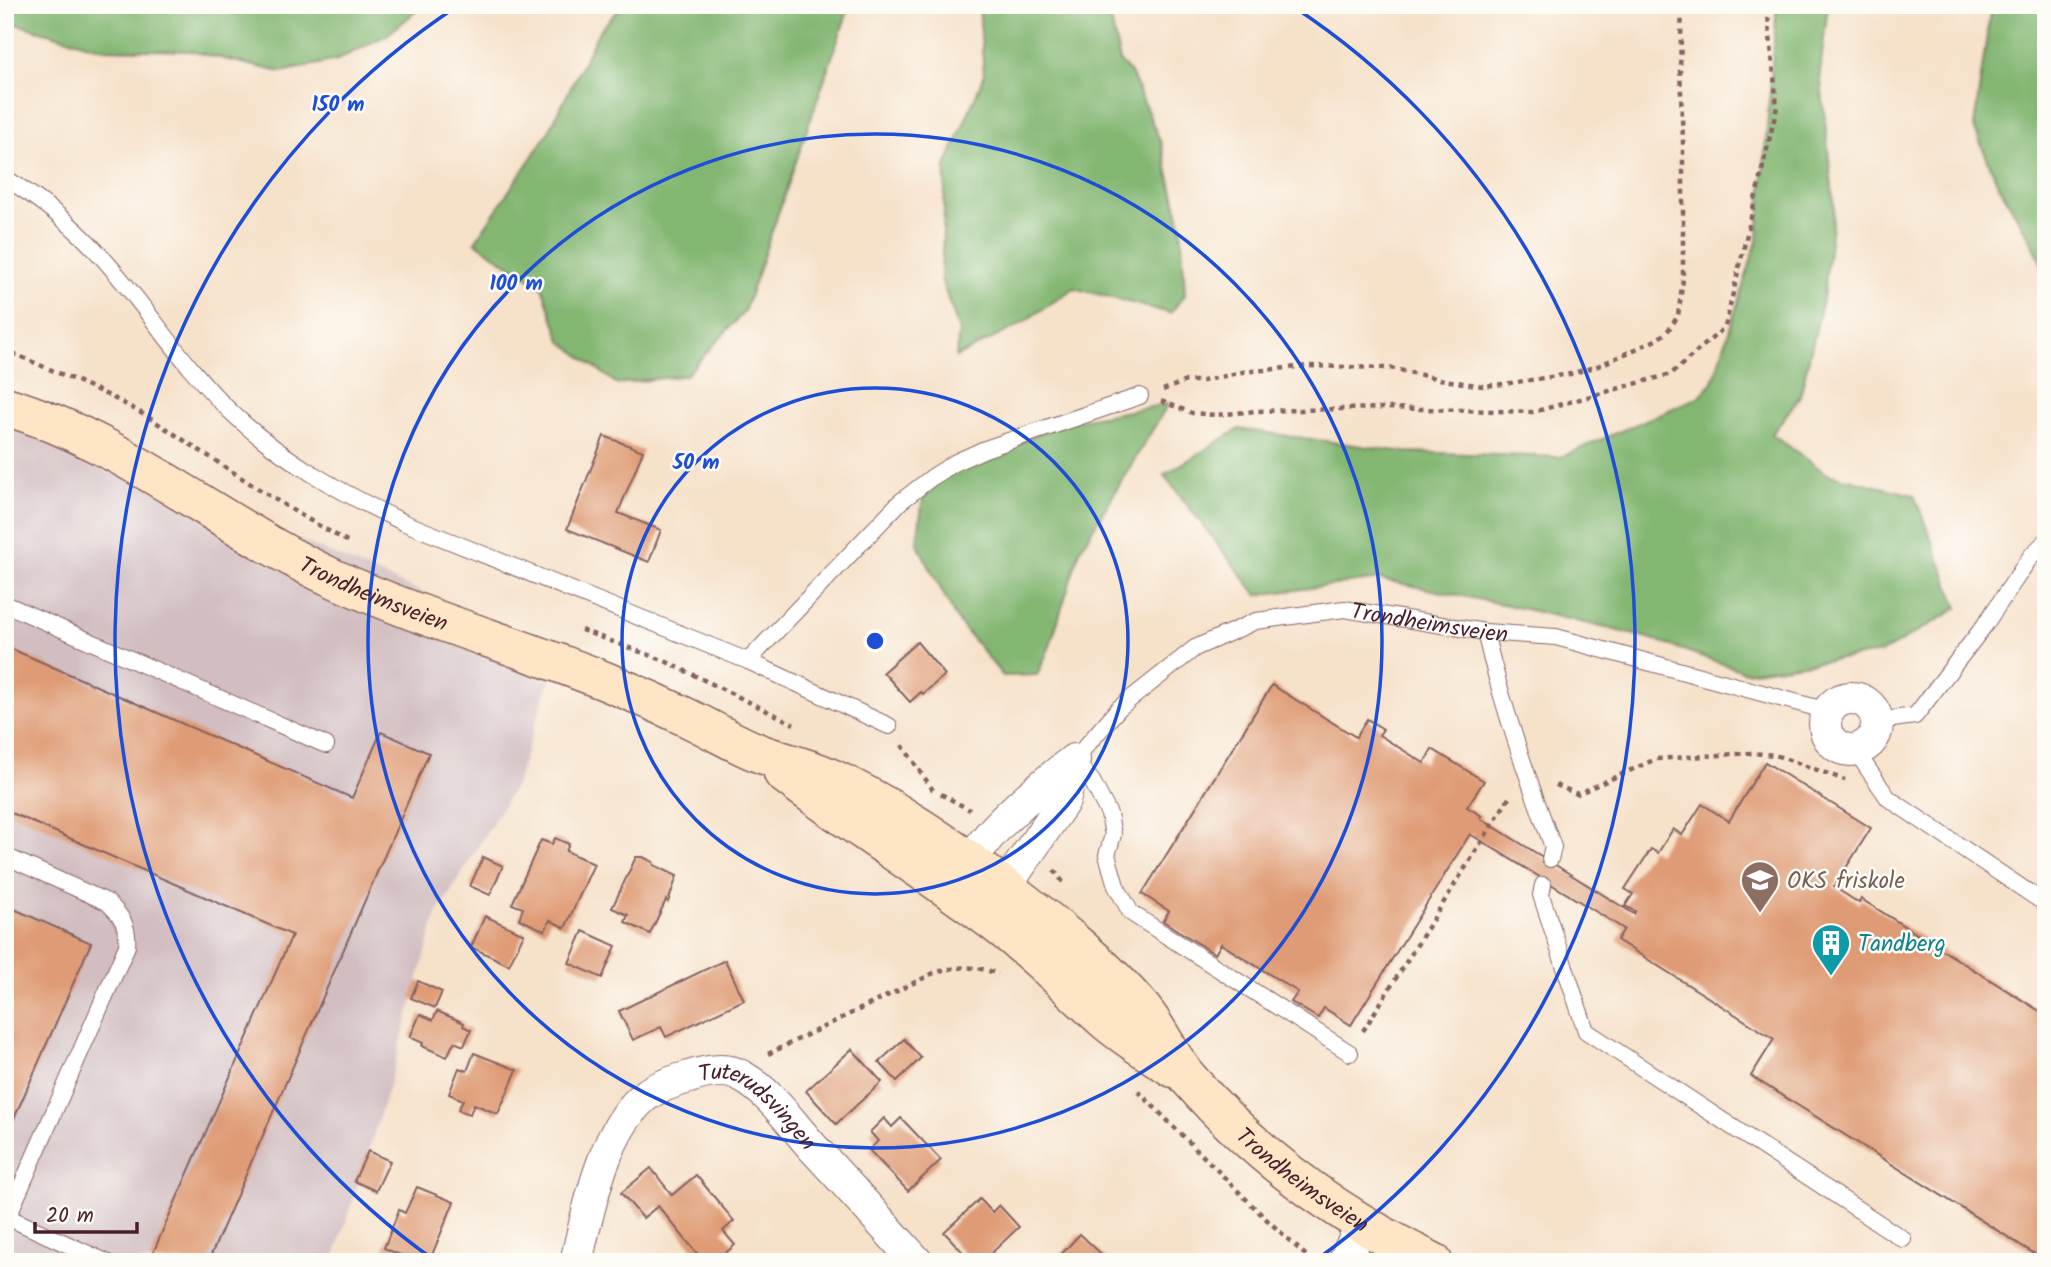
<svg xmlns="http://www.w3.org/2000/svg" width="2051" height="1267" viewBox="0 0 2051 1267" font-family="Kalam,sans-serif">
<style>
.industrial{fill:#d2bec1}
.forest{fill:#82b671;stroke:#666a4e;stroke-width:2}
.building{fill:#df9b75}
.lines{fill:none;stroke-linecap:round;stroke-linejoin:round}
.service-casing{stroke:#866362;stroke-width:18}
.minor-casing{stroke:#866362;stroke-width:34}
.secondary-casing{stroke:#866362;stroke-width:41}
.path{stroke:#866362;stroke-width:4.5;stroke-dasharray:5 5;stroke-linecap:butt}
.service{stroke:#fff;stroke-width:16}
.minor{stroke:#fff;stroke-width:32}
.secondary{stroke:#fde5c5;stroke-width:38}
.ring{fill:none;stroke:#1d4ed8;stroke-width:3.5}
.labels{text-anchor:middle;stroke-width:5;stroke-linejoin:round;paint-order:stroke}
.street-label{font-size:23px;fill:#4a1f2b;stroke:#fdfcf7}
.education-label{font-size:23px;fill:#785e54;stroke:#fdfcf7;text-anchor:start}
.culture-label{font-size:23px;fill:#0d838f;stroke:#fdfcf7;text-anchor:start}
.centre{fill:#1d4ed8;stroke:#fdfcf7;stroke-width:3.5}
.ring-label{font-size:21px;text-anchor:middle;font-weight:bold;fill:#1d4ed8;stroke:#fdfcf7;stroke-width:5;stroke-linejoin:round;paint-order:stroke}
</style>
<rect width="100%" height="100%" fill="#fdfcf7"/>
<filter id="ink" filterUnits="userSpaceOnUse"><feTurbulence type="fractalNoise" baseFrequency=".0143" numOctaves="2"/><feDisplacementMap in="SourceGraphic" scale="14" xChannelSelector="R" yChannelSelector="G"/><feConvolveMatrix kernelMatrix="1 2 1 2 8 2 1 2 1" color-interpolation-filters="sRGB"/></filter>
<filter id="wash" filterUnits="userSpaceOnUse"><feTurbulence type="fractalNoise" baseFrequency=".00686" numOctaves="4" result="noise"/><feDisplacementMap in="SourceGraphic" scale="28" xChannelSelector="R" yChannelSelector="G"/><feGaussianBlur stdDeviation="1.57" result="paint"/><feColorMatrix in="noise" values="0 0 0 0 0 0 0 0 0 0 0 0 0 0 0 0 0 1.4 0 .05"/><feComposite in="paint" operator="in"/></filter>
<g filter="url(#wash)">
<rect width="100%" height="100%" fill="#f6e1c9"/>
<polygon class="industrial" points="5,414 559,651 516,784 436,916 388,1089 333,1262 5,1262"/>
<g class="forest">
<polygon points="5,5 424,5 387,35 337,60 281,72 190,51 104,49 5,21"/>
<polygon points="623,5 850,5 744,312 686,375 617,384 561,341 542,287 475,242 549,131 599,31"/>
<polygon points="979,5 1108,5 1120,62 1131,73 1161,143 1181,225 1185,295 1170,313 1074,288 1016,327 956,357 959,330 941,279 946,166 984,76"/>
<polygon points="1777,5 1828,5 1820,72 1834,208 1823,299 1800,396 1772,434 1827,474 1914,495 1958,608 1881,653 1746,672 1649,638 1512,606 1379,579 1257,595 1164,475 1239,429 1404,452 1561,457 1699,397 1713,382 1758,238"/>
<polygon points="1995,5 2046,5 2046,273 2032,242 1998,184 1974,127 1990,13"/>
<polygon points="1168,404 1080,550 1050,646 1037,675 1003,676 957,620 917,543 925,483 1064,423"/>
</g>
<g id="blocks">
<g class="building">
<polygon points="604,436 643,451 618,513 661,530 649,562 567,529"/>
<polygon points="917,642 945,675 923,694 921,692 910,702 883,672"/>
<polygon points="5,646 352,798 381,732 429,753 208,1262 149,1262 292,935 5,810"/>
<polygon points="1272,685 1356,737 1367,719 1383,729 1379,735 1424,763 1432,749 1484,781 1467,807 1482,816 1480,818 1634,914 1635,911 1625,906 1633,894 1625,889 1651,849 1658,853 1673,829 1682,835 1702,804 1729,821 1765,762 1871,828 1834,887 1859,903 1861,899 2046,1015 2046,1261 1751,1076 1774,1039 1617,940 1624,929 1470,834 1351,1025 1324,1008 1318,1018 1291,1002 1298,992 1221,944 1215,954 1163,921 1169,911 1142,894"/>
<polygon points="555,838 569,844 566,851 594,864 565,928 550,920 545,931 519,919 523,908 512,904 541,840 552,844"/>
<polygon points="483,857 503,866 490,895 470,886"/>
<polygon points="636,857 643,857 653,862 654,865 677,876 668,902 666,900 650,934 625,922 628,915 612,908"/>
<polygon points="5,905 91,943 5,1139"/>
<polygon points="485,916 524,934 509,965 471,947"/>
<polygon points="583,931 616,946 602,978 569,963"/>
<polygon points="725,960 744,1000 666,1037 661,1027 633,1040 619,1011"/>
<polygon points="418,981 442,992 435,1008 411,998"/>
<polygon points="437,1011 462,1022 464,1023 463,1026 471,1030 464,1046 454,1042 447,1057 422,1046 423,1043 410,1037 420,1014 433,1020"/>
<polygon points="904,1039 921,1058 897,1081 879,1062"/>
<polygon points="852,1049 882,1082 836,1124 806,1091"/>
<polygon points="474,1053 517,1070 498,1114 474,1104 470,1114 458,1110 463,1100 449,1094 459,1068 467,1071"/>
<polygon points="884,1118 892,1127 901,1118 941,1160 908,1191 869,1150 878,1141 870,1132"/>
<polygon points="368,1151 390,1161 376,1191 354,1181"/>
<polygon points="651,1168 672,1195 696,1175 734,1221 723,1231 735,1245 715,1262 704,1262 658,1206 643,1218 621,1193"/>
<polygon points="417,1187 454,1202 429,1262 416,1262 384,1248 399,1210 405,1213"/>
<polygon points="980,1199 992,1212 999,1205 1019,1227 982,1262 972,1262 944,1232"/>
<polygon points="1080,1234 1110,1262 1054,1262"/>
</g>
</g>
</g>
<g filter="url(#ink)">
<use href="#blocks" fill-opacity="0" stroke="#866362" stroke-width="2"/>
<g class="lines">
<g class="service-casing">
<g id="service">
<path d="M5,178C40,199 73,225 100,255C146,305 181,364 230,411C281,460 342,493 405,523L748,661L889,726"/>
<polyline points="5,604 326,745"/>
<path d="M1485,632C1502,705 1527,776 1553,847L1550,859"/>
<polyline points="748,661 900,502 931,478 956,462 985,449 1140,396"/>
<polyline points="1877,721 1915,716 1984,626 2031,556 2046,541"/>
<polyline points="1855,750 1888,798 2046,904"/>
<path d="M5,856L107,902C121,915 129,926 127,946L5,1223"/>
<polyline points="1543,885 1541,895 1586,1031 1903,1239"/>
<path id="s1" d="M1350,1053L1131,913L1116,886L1107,855L1113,835L1109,814L1092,781L1074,760L1119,708L1195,648L1256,621L1344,609L1485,632L1556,637L1828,711"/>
<polyline points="5,1216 106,1262"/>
</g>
</g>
<g class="minor-casing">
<g id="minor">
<circle cx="1851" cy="724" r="26"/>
<path d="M1074,760L1064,801L1005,887L990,898L968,904C968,890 965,872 972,860C990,826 1043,784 1074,760Z"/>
<path id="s2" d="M576,1262C588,1212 603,1130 645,1096C656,1087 675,1081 689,1077C704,1072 726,1067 741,1076C771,1092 793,1126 816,1151C850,1187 883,1225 917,1262"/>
<polyline points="1344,1262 1362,1224"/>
</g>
</g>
<g class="secondary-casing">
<g id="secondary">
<path id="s3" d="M5,406C126,442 222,527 335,579C423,619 516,645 605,681C637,694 668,708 698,723C718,733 738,745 759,753C782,762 808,767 831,778C893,806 949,845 1003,886C1048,919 1107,967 1143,1010C1161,1032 1171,1059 1190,1080C1257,1157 1341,1217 1433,1262"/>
<path d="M783,773C855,828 933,875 1004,930C1041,959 1073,992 1107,1022C1127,1039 1151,1053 1173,1068"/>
</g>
</g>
<g class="path">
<path d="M5,346L15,354C59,374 105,391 146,416C214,458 279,506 351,543"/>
<polyline points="1163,390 1186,381 1203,381 1242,372 1309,366 1390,368 1444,380 1483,386 1504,384 1570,374 1598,366 1656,340 1667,332 1678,316 1683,279 1683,141 1680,70 1682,5"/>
<polyline points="1161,401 1192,413 1216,415 1256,411 1385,408 1533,412 1671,374 1725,327 1777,107 1767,5"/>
<polyline points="581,630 665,661 794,724"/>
<polyline points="902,745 933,790"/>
<polyline points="1556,785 1577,794 1656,759 1752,753 1775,755 1845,780"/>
<polyline points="941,794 970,810"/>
<polyline points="1054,870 1065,885"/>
<polyline points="1363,1031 1509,798"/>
<path d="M768,1054L934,973C957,966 975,965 998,974"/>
<polyline points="1138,1091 1264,1217 1312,1261"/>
</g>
<use href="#service" class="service"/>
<use href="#minor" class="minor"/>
<use href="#secondary" class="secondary"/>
</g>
</g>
<g class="ring">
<circle cx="875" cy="641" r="253"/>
<circle cx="875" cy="641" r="507"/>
<path d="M434 1260A760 760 0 0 1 456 7M1294 7A760 760 0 0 1 1316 1260"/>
</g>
<defs>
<g id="school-pin" transform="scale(2.0125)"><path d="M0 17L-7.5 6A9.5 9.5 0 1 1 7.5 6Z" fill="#8d6e63" stroke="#fdfcf7"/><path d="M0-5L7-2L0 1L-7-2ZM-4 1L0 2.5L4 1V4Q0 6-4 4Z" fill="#fff"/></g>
<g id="building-pin" transform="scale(2.0125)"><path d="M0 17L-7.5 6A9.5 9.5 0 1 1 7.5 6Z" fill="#0f9aa8" stroke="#fdfcf7"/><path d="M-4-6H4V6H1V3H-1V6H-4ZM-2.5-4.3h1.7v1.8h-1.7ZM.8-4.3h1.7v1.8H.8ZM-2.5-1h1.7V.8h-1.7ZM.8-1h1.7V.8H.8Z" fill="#fff"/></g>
</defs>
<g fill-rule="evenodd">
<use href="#school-pin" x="1760" y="880"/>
<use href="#building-pin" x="1831" y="943"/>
</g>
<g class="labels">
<g class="street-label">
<text dy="8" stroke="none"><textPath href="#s3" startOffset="415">Trondheimsveien</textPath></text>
<text dy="8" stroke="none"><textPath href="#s1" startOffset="838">Trondheimsveien</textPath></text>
<text dy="8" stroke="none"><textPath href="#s2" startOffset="313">Tuterudsvingen</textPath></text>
<text dy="8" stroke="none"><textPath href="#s3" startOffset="1535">Trondheimsveien</textPath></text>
</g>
<g class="education-label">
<text x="1787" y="888">OKS friskole</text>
</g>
<g class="culture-label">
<text x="1858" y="951">Tandberg</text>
</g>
</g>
<circle cx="875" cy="641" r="10" class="centre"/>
<g class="ring-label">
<text x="338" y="111">150 m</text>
<text x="516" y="290">100 m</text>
<text x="696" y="469">50 m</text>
</g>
<rect width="2051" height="1267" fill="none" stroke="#fdfcf7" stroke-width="28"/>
<path d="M35 1222v10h102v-10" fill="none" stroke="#4a1f2b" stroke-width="3.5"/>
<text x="46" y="1222" font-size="21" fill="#4a1f2b" stroke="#fdfcf7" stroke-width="5" paint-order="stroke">20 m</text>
</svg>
